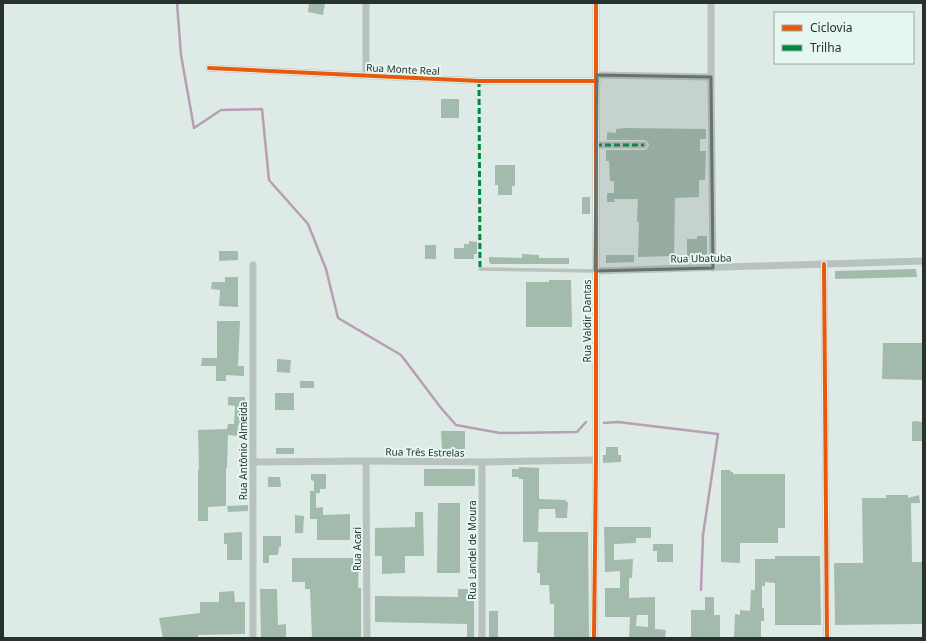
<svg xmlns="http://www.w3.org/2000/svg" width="926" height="641" viewBox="0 0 926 641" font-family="'Noto Sans',sans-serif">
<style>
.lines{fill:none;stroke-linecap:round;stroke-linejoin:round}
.stream{stroke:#b89eb4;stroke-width:2.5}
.building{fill:#a3bbad;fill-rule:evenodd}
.service{stroke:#b8c2be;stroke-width:3.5}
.minor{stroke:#b8c2be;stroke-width:7}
.quiet{stroke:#00873e;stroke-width:3;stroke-dasharray:6 3;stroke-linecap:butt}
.cycleway-casing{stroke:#e6f6f1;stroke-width:6}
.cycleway{stroke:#e8590c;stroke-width:4}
.marked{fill:#67726d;fill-opacity:0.2;stroke:#67726d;stroke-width:3;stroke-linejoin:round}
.labels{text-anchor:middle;stroke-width:4;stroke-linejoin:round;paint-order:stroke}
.street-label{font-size:10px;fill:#27322c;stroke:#e6f6f1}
</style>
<rect width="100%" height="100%" fill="#deeae6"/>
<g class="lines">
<g class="stream">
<polyline points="177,3 181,55 194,128 221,110 262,109 269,180 308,224 326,269 338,318 401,355 441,408 456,425 500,433 577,432 586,422"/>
<polyline points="604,423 618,422 718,434 703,535 701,590"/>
</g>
</g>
<g class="building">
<polygon points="309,3 325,3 323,15 308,12"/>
<rect x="441" y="99" width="18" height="19"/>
<polygon points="625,128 706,129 706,139 700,139 700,151 706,151 705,180 699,180 699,197 675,198 674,256 638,257 639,222 637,222 638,199 614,199 615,202 607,202 607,193 614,193 614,181 610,181 609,161 606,161 606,150 644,150 647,149 649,145 648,142 644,140 607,140 607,132 616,133 616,129"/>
<polygon points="495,165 515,165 515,186 512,186 512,195 498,195 498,185 495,185"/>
<rect x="582" y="197" width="8" height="17"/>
<polygon points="697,236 707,236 707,259 687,260 687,239 697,239"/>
<polygon points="469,241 477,242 477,254 474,254 474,259 454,259 454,248 464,248 464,244 469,244"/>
<rect x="425" y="245" width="11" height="14"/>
<polygon points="219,251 238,251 238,260 219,261"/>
<polygon points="522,254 539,255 539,258 569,258 569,264 491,264 489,262 489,257 522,258"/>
<polygon points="606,255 634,255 634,262 606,263"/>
<polygon points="916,269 917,277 835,279 835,271"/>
<polygon points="225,277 238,277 238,307 219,306 220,290 211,289 212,282 225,282"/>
<polygon points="549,280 571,280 572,327 526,327 526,282 549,282"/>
<polygon points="217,321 240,321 238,366 244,366 244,376 226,375 226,381 216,381 216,366 201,366 202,358 217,358"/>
<polygon points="883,343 923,343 923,380 882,379"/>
<polygon points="277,359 291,360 290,373 277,372"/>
<rect x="300" y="381" width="14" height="7"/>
<rect x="275" y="393" width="19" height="17"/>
<polygon points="228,397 245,397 245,407 242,407 242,419 245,419 245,425 236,425 238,425 237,436 228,435 227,468 226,468 226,506 208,507 208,521 198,521 198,470 199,470 198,430 227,429 228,424 234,424 235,406 228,405"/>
<polygon points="914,421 923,422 923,441 912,441 912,422"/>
<polygon points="441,431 465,431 465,449 442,449"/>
<polygon points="606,447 618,447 618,455 621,455 621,462 603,463 603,455 606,455"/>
<rect x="276" y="448" width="18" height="6"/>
<polygon points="519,467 539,468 539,499 566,500 566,502 568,502 567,518 556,518 555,509 539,509 538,532 588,532 589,638 554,638 554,604 550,604 549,585 540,585 540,573 537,573 538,542 523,542 523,479 519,479 519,477 512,477 512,469 519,469"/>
<rect x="424" y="469" width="51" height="17"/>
<polygon points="721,470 730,470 731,472 733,472 733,474 785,474 785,528 778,528 778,543 740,543 740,563 721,562"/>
<polygon points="311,474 326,474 326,489 320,489 320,493 316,493 316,508 323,507 323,515 350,514 350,540 317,540 317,519 310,519 310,491 314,491 314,481 311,480"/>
<polygon points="268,477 280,477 281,487 268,487"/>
<polygon points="886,495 908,495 908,498 919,495 920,503 911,503 912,562 923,562 923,624 835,625 834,563 863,563 862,498 886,498"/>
<polygon points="438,503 460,503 460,573 437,573"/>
<polygon points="248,505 248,511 228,512 227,506"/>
<polygon points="415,512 423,512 424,556 405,556 405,573 382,574 382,556 375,556 375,528 415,527"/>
<polygon points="295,515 304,516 303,533 295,533"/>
<path d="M604,527H651V538H636V543L614,544V560L633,559L632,578H629V598L655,597V629L666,630L665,638H629L630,617H605V588H620V571L605,572ZM637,615H648V627L636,626Z"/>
<polygon points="242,532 242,560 227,560 227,544 224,544 224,533"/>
<polygon points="263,536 281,536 281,547 279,547 278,555 269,555 269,563 263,563"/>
<polygon points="653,544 673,544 673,562 657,562 657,551 653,551"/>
<polygon points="775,556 820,556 821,625 775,625 775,583 765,582 765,586 762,586 762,608 764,608 764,621 761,621 761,638 734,637 735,614 740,615 740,610 750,611 751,590 755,590 755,559 775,559"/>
<polygon points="292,558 359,558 358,588 361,588 361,638 312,638 310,589 305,589 305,582 292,582"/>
<polygon points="260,589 277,589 278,625 286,624 286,638 261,638"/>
<polygon points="458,589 471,589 471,596 474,596 474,638 467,638 467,624 375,622 375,596 458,597"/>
<polygon points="234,591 235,602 245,602 245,634 198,635 198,638 163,638 159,618 200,613 200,602 219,602 219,592"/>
<polygon points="705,597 714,597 714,615 720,615 720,638 691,638 691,610 705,610"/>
<rect x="489" y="611" width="9" height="27"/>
</g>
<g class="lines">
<polyline class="service" points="480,269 595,271"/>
<g class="minor">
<polyline points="711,3 711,77 713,268"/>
<polyline points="209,68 479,81 597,81"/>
<polyline points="366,75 366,3"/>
<polyline points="597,75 711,77"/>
<polyline points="596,145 644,145"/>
<polyline points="824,264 827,638"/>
<polyline points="595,271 923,261"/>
<polyline points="366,461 367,638"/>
<polyline points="253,462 366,461 482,462 596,460"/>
<polyline points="253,638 253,265"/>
<polyline points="482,638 482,462"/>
<polyline points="594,638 596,460 596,3"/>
</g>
<g class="quiet">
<polyline points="479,81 480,269"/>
<polyline points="596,145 644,145"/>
</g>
<g class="cycleway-casing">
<g id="cycleway">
<polyline points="209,68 479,81 597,81"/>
<polyline points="824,264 827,638"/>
<polyline points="594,638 596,460 596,3"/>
</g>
</g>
<use href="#cycleway" class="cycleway"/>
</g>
<path class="marked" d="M597,75L711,77L713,268L595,271Z"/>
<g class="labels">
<g class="street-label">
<text transform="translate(403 69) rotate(3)" y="4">Rua Monte Real</text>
<text transform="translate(701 258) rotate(-1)" y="4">Rua Ubatuba</text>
<text transform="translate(587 321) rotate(-90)" y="4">Rua Valdir Dantas</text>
<text transform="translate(243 451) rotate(-90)" y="4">Rua Antônio Almeida</text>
<text transform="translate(425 452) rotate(1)" y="4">Rua Três Estrelas</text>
<text transform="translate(357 549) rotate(-90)" y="4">Rua Acari</text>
<text transform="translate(472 550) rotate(-90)" y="4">Rua Landel de Moura</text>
</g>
</g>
<rect width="926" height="641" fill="none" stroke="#27322c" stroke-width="8"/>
<rect x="774" y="12" width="140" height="52" fill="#e6f6f1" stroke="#9aa8a2"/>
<rect x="782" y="25" width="20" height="6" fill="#e8590c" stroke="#9aa8a2"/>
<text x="810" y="32" font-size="12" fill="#27322c">Ciclovia</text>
<rect x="782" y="45" width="20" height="6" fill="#00873e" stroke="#9aa8a2"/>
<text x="810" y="52" font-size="12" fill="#27322c">Trilha</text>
</svg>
